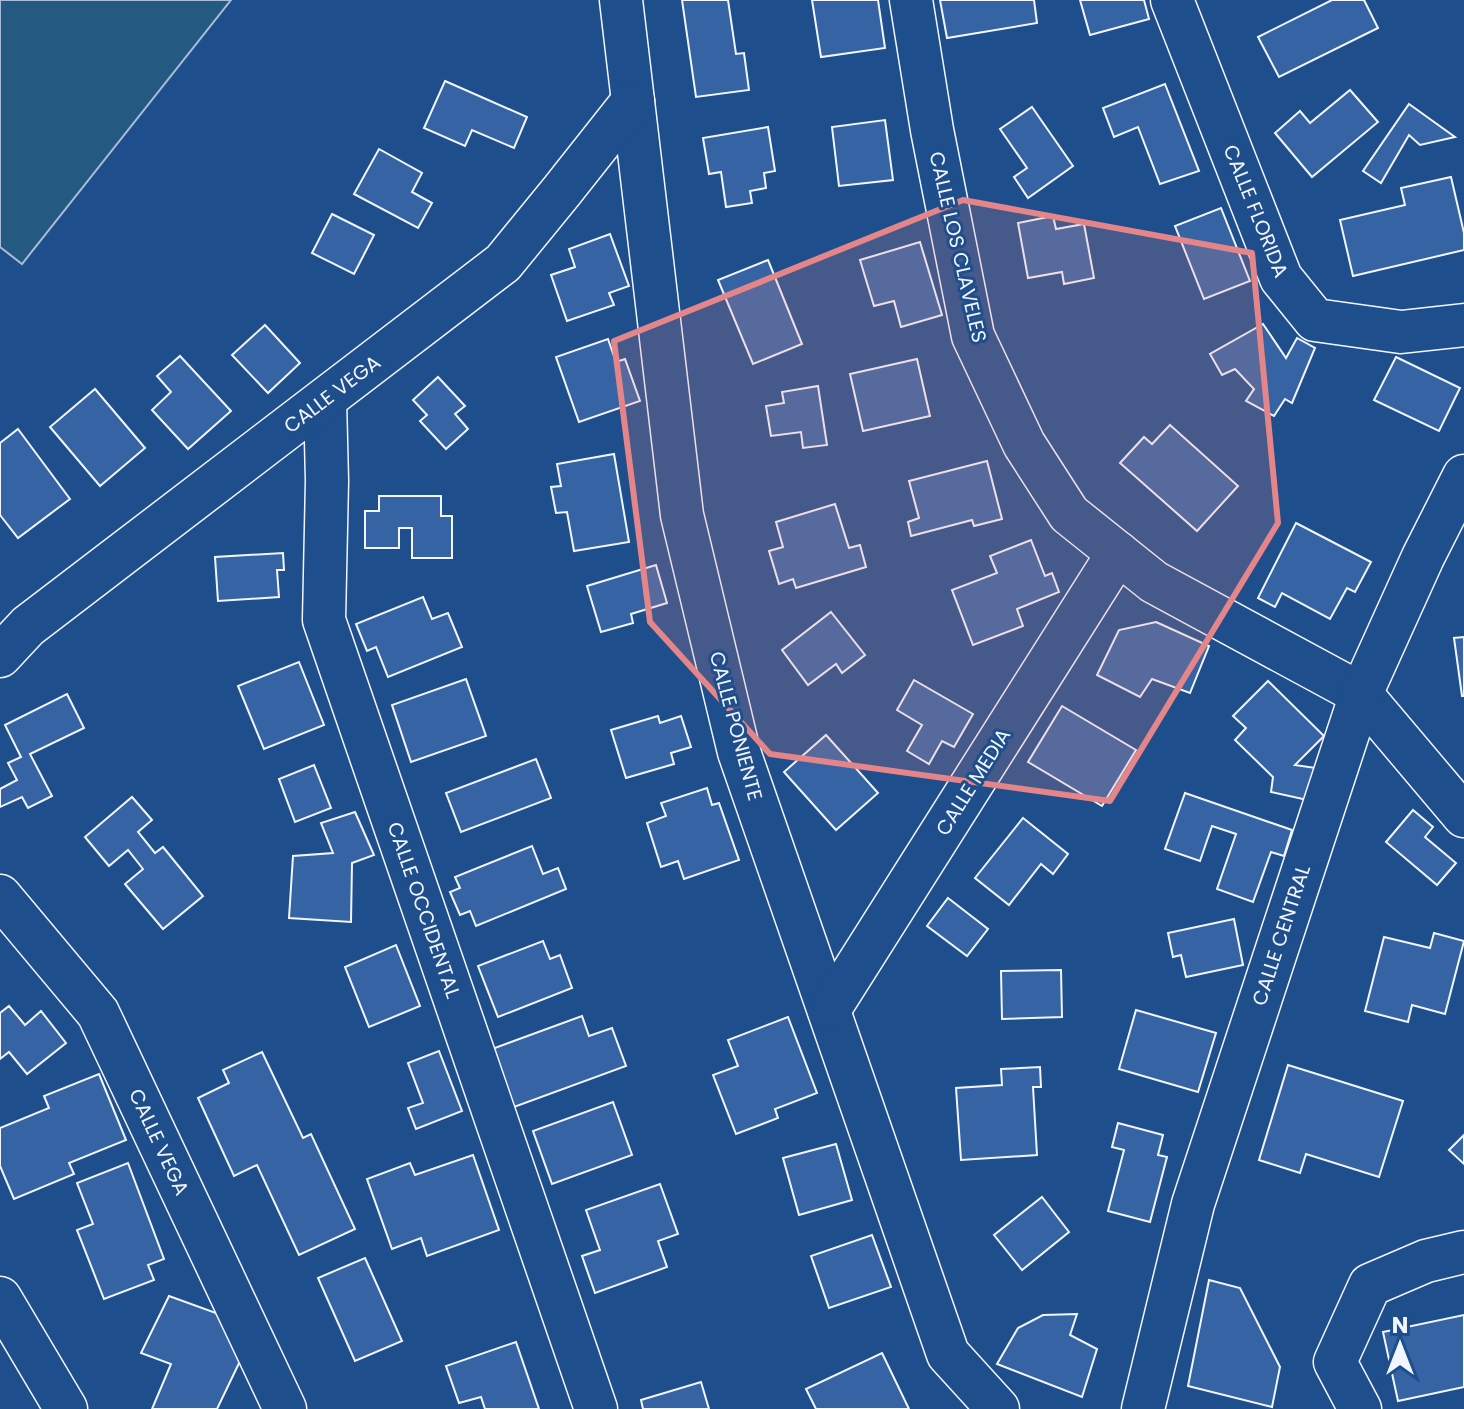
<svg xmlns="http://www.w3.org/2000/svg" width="1464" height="1409" viewBox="0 0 1464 1409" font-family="Poppins,sans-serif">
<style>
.green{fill:#245a82;stroke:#a8bbd7;stroke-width:2}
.building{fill:#3563a3;stroke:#f2f6ff;stroke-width:2}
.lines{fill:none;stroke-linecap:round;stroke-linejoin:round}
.minor-casing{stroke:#f2f6ff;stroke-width:45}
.minor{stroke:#1f4e8c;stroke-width:42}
.marked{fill:#e38589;fill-opacity:0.2;stroke:#e38589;stroke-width:6;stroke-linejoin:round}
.labels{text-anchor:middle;stroke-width:6;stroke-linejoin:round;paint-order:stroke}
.street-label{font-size:20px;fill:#f2f6ff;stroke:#1f4e8c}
</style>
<rect width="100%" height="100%" fill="#1f4e8c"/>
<polygon class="green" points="0,0 231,0 22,264 0,247"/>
<g class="building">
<polygon points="682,0 728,0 736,54 744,53 749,90 696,97"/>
<polygon points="812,0 878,0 885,48 821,57"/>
<polygon points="940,0 1034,0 1037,23 947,38"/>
<polygon points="1080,0 1144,0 1149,19 1090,35"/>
<polygon points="1332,0 1364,0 1378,28 1279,77 1258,37"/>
<polygon points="445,81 527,117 514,148 472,130 465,146 424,128"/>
<polygon points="1165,84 1199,171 1160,184 1138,127 1114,137 1103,108"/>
<polygon points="1350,90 1378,122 1312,177 1275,133 1300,111 1310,123"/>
<polygon points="1409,104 1455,137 1420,145 1409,135 1381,183 1363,171"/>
<polygon points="1032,107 1073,166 1028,198 1014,177 1027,168 1000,129"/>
<polygon points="885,120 893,180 839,186 832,127"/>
<polygon points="768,127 775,171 764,173 766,188 750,191 752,203 726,207 721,172 709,174 703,138"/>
<polygon points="379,149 422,173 412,192 432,203 418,228 354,194"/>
<polygon points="1451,177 1464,233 1464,250 1353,276 1340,220 1405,205 1401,188"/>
<polygon points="1221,208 1250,281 1204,299 1175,226"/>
<polygon points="332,214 374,235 354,274 312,253"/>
<polygon points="1053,216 1056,229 1084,224 1094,278 1064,284 1062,272 1028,278 1018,223"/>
<polygon points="610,234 629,286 609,293 614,305 567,321 551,275 575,267 569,249"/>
<polygon points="920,242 942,315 901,327 894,301 874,306 860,260"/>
<polygon points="768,260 802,344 753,364 718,280"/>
<polygon points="1263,324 1286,358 1297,338 1315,348 1292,403 1285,399 1274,416 1246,401 1254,389 1235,369 1222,375 1210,354"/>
<polygon points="265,325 300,363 268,393 232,355"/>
<polygon points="608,339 616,362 625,359 640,401 579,422 556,357"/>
<polygon points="180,356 231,411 188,449 152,410 171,392 157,376"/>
<polygon points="1396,357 1460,388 1439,431 1374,400"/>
<polygon points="917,359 930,416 863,431 850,374"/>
<polygon points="438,377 465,406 455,414 468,429 446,449 420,421 427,415 413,400"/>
<polygon points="818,386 827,445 803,448 801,432 771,436 766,406 784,403 782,392"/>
<polygon points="95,389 145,448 100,486 50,427"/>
<polygon points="1170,425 1238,486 1197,531 1120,463 1144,437 1152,444"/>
<polygon points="18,429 70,499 18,538 0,515 0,443"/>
<polygon points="614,454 629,542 574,551 567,512 556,513 551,487 561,486 557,464"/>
<polygon points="987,461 1002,519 974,526 972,520 911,536 908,522 919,518 909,481"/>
<polygon points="379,496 441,496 441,516 452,516 452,558 412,558 412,528 399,528 399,548 365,548 365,511 379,511"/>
<polygon points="835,504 849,548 860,545 866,567 796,588 793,579 779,584 769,551 783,547 776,522"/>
<polygon points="1296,523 1371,562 1355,592 1347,588 1330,619 1282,593 1275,607 1258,598"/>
<polygon points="1031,540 1045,576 1052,573 1059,592 1017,609 1023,626 973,645 952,590 997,573 990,556"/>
<polygon points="283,553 284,570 277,570 279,597 218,601 215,557"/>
<polygon points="656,565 667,603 631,614 633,623 601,632 587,586"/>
<polygon points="423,597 432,619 448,613 462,647 388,677 376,647 367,651 356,624"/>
<polygon points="831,612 865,655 842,673 836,664 808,685 782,650"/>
<polygon points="1156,622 1209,646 1190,693 1152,679 1140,697 1097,675 1119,630"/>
<polygon points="1464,637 1464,696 1462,696 1454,638"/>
<polygon points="299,662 324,725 264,749 238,686"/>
<polygon points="466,679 486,736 411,762 392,705"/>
<polygon points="914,680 973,714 954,747 942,741 929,764 907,751 922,725 897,710"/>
<polygon points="1268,681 1324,736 1295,765 1316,768 1312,801 1271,792 1273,777 1235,740 1246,728 1233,716"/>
<polygon points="67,694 84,728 30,754 52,796 28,808 22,797 0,807 0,789 17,780 8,763 21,757 5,725"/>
<polygon points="1062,706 1136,750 1102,806 1028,762"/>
<polygon points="658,716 660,723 681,716 691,747 671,753 674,764 626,778 611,730"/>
<polygon points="826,735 878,793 836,830 784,772"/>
<polygon points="536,759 551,798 461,832 446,793"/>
<polygon points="314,765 331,808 295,822 279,779"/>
<polygon points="707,788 712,805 719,803 739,860 684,879 678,861 661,867 647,823 666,816 661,803"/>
<polygon points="1185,793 1292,830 1284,856 1271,852 1253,902 1217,889 1236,834 1212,826 1200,861 1165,849"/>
<polygon points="132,797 152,820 138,832 155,853 163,847 203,896 163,929 125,884 143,869 128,850 109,866 85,837"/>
<polygon points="1413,810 1433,827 1425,837 1456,863 1437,885 1386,842"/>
<polygon points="355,812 374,855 352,863 351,922 289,918 293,856 333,853 321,823"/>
<polygon points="1023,818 1068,854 1053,874 1041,864 1009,905 975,878"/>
<polygon points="532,846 543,874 558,868 566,889 476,926 470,911 460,915 450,892 460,888 455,877"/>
<polygon points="948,898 988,929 967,956 927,926"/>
<polygon points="1234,919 1243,965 1186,977 1181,955 1173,957 1168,933"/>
<polygon points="1434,933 1464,941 1445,1014 1412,1005 1408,1022 1365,1011 1384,937 1430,948"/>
<polygon points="543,941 550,959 560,955 572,988 498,1017 478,966"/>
<polygon points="396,945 420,1006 369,1027 345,967"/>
<polygon points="1061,970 1062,1017 1002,1019 1001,971"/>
<polygon points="9,1006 25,1025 41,1011 66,1043 27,1074 9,1052 0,1059 0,1013"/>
<polygon points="1136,1010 1216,1033 1198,1092 1119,1069"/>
<polygon points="582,1016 589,1036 612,1028 626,1066 514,1107 492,1049"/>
<polygon points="788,1017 817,1093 775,1109 778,1118 736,1134 713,1075 738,1066 728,1040"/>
<polygon points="439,1051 462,1111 416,1129 408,1108 423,1103 408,1063"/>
<polygon points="262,1052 303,1138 311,1134 355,1229 299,1255 257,1165 234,1176 198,1098 229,1083 223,1070"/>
<polygon points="1288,1065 1403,1101 1379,1177 1306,1154 1300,1173 1259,1160"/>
<polygon points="1040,1067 1041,1087 1033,1087 1037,1155 961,1160 956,1088 1002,1085 1001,1069"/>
<polygon points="99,1074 126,1140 69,1163 74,1174 14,1199 0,1166 0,1128 49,1108 44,1096"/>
<polygon points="613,1102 632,1155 552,1184 533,1131"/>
<polygon points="1118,1123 1163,1135 1158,1155 1167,1157 1150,1222 1108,1211 1124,1150 1112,1147"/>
<polygon points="1464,1135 1464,1164 1449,1150"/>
<polygon points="836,1144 852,1200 799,1215 783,1158"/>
<polygon points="473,1155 499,1230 427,1256 421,1238 392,1249 367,1179 410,1163 415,1175"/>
<polygon points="128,1163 164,1259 148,1265 154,1280 104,1299 77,1230 93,1224 77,1183"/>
<polygon points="660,1184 678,1234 658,1241 667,1267 595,1293 582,1256 600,1250 586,1210"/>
<polygon points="1042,1197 1069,1232 1022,1270 994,1235"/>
<polygon points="872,1235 891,1287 829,1308 811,1256"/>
<polygon points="365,1258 402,1341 355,1361 318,1278"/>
<polygon points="1209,1280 1240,1288 1280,1367 1272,1407 1188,1386"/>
<polygon points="169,1296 216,1313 242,1357 217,1409 152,1409 171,1364 141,1353"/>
<polygon points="1077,1314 1070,1335 1097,1349 1082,1397 997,1364 1018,1328 1043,1315"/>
<polygon points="1464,1315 1464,1387 1398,1401 1383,1332"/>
<polygon points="516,1342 539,1409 485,1409 481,1397 459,1403 446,1366"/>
<polygon points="882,1353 909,1409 816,1409 806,1389"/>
<polygon points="701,1382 709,1409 643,1409 641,1400"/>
</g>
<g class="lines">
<g class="minor-casing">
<g id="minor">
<polyline points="621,0 682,515 739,752 948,1354 998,1409"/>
<polyline points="911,0 932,130 973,336 1024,444 1069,514 1154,582 1361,694 1464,816"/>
<polyline points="1172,0 1281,278 1315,320 1401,332 1464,325"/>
<polyline points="325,400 327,481 324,620 596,1409"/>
<polyline points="0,656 28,626 503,263 561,192 633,101"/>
<polyline points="0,896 98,1013 285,1409"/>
<polyline points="829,1010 1118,553"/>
<polyline points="0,1298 66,1409"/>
<polyline points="1143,1409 1193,1204 1361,694 1423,557 1464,476"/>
<polyline points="1360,1409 1335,1362 1370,1285 1426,1261 1464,1252"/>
</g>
</g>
<use href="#minor" class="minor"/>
</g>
<path class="marked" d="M963,200L1252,253L1278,523L1110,801L770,754L650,622L614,341Z"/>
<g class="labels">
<g class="street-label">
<text transform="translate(1256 211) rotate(68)" y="7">CALLE FLORIDA</text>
<text transform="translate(958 247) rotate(77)" y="7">CALLE LOS CLAVELES</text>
<text transform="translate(332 394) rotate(-37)" y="7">CALLE VEGA</text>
<text transform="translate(736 726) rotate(75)" y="7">CALLE PONIENTE</text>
<text transform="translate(973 782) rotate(-58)" y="7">CALLE MEDIA</text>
<text transform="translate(424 910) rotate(71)" y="7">CALLE OCCIDENTAL</text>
<text transform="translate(1281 935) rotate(-72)" y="7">CALLE CENTRAL</text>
<text transform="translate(159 1142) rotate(65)" y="7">CALLE VEGA</text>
</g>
</g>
<g transform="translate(1400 1345)" stroke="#1f4e8c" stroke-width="6" paint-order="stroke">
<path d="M0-6L14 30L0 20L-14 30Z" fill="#f2f6ff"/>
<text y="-12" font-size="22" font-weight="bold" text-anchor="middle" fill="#f2f6ff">N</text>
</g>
</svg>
